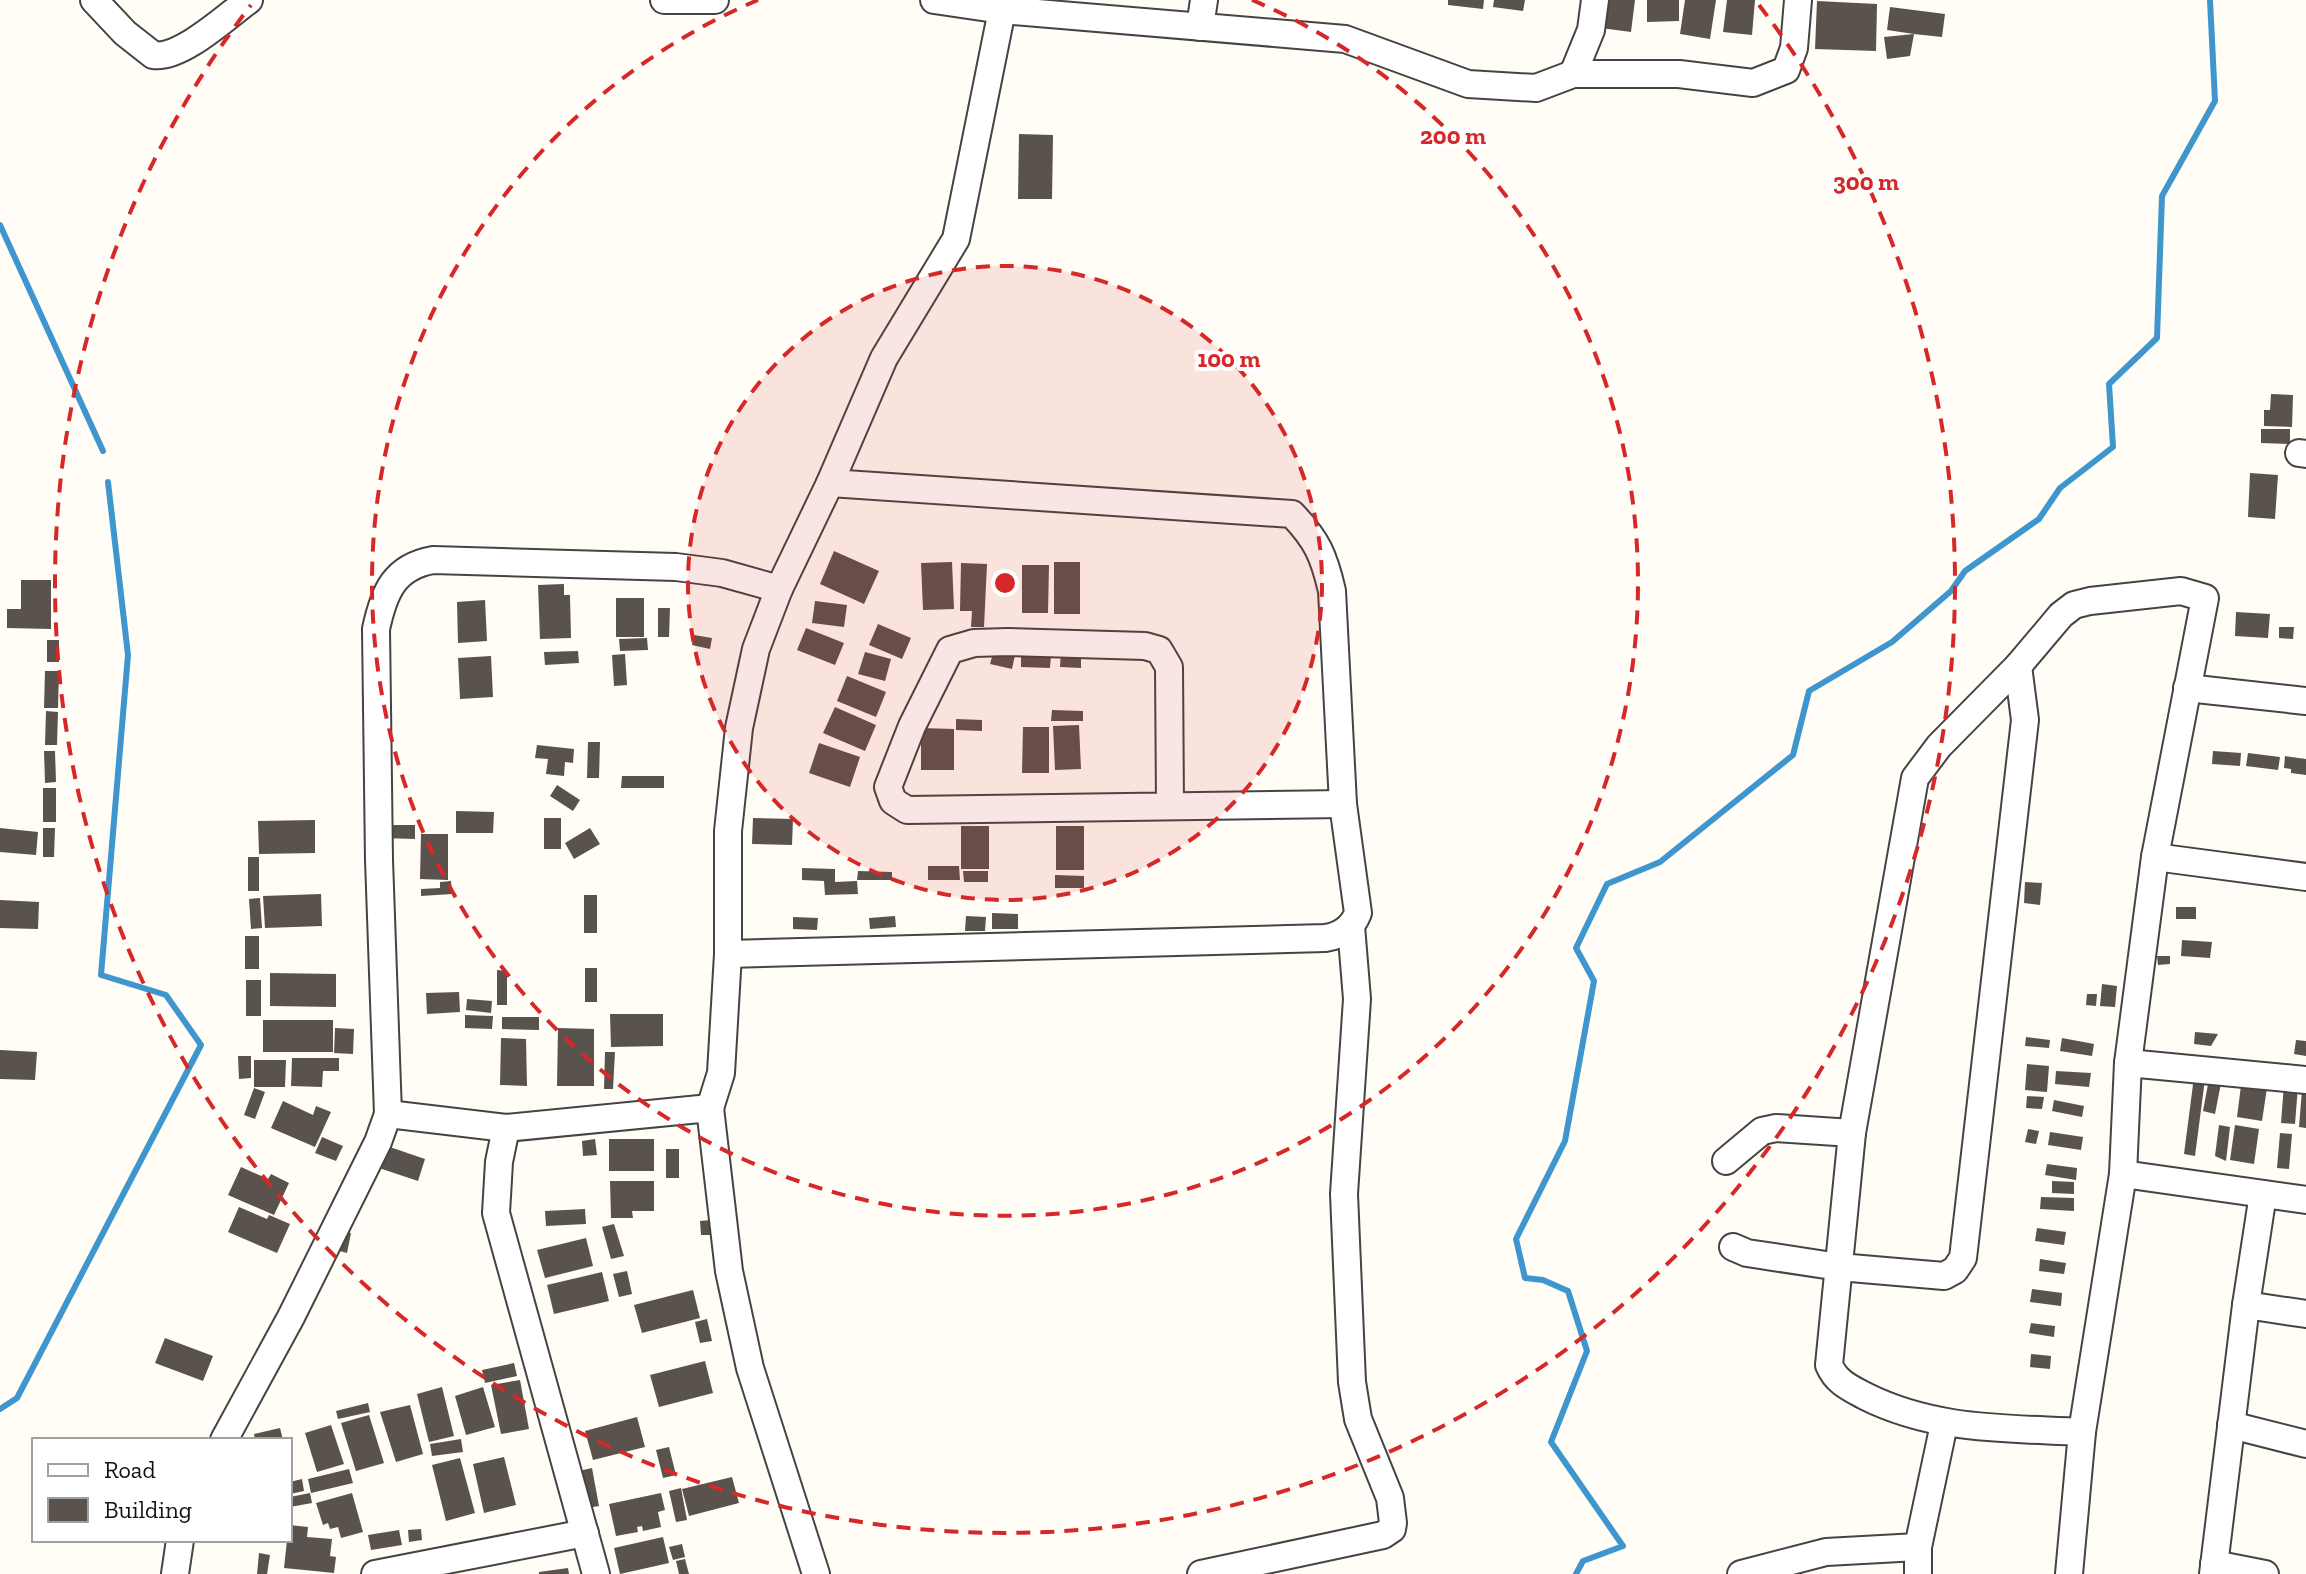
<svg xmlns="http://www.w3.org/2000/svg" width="2306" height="1574" viewBox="0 0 2306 1574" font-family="'Zilla Slab',serif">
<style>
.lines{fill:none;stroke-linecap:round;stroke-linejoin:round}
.stream{stroke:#3f96cf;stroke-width:6}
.building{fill:#5a524d}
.minor-casing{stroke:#444;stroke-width:30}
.minor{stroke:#fff;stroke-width:26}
.ring{fill:none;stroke:#d62828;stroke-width:4;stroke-dasharray:14 10}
.centre{fill:#d62828;stroke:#fff;stroke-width:4}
.ring-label{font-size:24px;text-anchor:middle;font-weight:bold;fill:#d62828;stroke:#fff;stroke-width:8;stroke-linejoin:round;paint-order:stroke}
</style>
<rect width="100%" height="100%" fill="#fffdf5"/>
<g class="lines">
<g class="stream">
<polyline points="0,225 103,451"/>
<polyline points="0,1409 17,1398 201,1045 166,995 101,975 128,655 108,482"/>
<polyline points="1576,1574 1583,1561 1623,1546 1551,1442 1587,1351 1568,1291 1543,1280 1525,1278 1516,1239 1565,1141 1594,981 1576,948 1607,884 1660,862 1793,755 1809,691 1892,642 1951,591 1965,571 2039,519 2060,488 2113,447 2109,384 2157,338 2162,196 2215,101 2210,0"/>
</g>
</g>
<g class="building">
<polygon points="1448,0 1484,0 1483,9 1448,5"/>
<polygon points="1494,0 1525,0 1523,11 1493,7"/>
<polygon points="1604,0 1635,0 1631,32 1601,28"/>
<polygon points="1647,0 1679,0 1679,21 1647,22"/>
<polygon points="1685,0 1716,0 1710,39 1680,34"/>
<polygon points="1727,0 1755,0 1752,35 1723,32"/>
<polygon points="1817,1 1877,4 1876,51 1815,49"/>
<polygon points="1890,7 1945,14 1942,37 1914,34 1910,56 1887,59 1884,37 1914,34 1887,30"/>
<polygon points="1019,134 1053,135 1052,199 1018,199"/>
<polygon points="2271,394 2293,395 2292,427 2264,426 2264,410 2270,410"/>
<polygon points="2261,429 2290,429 2290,444 2261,443"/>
<polygon points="2250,473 2278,475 2275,519 2248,517"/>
<polygon points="834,551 879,571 864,604 820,584"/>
<polygon points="952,562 954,609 923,610 921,563"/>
<rect x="1054" y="562" width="26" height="52"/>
<polygon points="961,563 987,564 984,627 971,627 972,611 960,611"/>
<polygon points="1022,565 1049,565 1048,613 1022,613"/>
<polygon points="21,580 51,580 51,629 7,628 7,609 21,609"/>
<polygon points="564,584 564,595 570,595 571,638 540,639 538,585"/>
<rect x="616" y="598" width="28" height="39"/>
<polygon points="485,600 487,641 458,643 457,602"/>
<polygon points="815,601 847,605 844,627 812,623"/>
<polygon points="658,608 670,608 669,637 658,637"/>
<polygon points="2236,612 2270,614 2268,638 2235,636"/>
<polygon points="878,624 911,638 902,659 869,645"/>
<polygon points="2279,627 2294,627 2293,639 2279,638"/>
<polygon points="806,628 844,643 835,665 797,650"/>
<polygon points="694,635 712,638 710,649 692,645"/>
<polygon points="647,638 648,650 620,651 619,639"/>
<rect x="47" y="640" width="12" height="22"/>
<polygon points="994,650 1015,655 1012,669 990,664"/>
<polygon points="578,651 579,663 545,665 544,652"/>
<polygon points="1061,651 1081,652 1081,668 1060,667"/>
<polygon points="865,652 891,659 885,681 858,674"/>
<polygon points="625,654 627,685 614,686 612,655"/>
<polygon points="1021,654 1051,655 1050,668 1021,667"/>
<polygon points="491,656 493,697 460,699 458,658"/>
<polygon points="45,671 59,671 58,708 44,708"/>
<polygon points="847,676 886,692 876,717 837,701"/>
<polygon points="835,707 876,725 865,751 823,733"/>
<polygon points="1052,710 1083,711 1083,721 1051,721"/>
<polygon points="46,711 58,712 57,745 45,745"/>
<polygon points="956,719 982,720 982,731 956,730"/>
<polygon points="1079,725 1081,769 1055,770 1053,726"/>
<polygon points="1023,727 1049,727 1049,773 1022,773"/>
<polygon points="921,728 954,729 954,770 921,770"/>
<polygon points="588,742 600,742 599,778 587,778"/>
<polygon points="819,743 860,757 850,787 809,773"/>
<polygon points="537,745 574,749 573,763 565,762 564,776 546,774 548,759 535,758"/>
<polygon points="44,751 55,751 56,782 45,783"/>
<polygon points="2213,751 2241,753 2240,766 2212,764"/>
<polygon points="2248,753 2280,757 2278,770 2246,766"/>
<polygon points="2285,756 2306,759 2306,775 2291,773 2291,769 2284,768"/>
<polygon points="622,776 664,776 664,788 621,788"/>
<polygon points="557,785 580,800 573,811 550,796"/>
<rect x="43" y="788" width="13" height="34"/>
<polygon points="456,811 494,812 493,833 456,833"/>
<rect x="544" y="818" width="17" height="31"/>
<polygon points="753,818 793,819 792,845 752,844"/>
<polygon points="315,820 315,853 259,854 258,821"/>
<polygon points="381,825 415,825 415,839 381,838"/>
<rect x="961" y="826" width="28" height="43"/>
<rect x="1056" y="826" width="28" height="44"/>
<polygon points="0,828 38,832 36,855 0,852"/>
<polygon points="43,828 55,828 54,857 43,857"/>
<polygon points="590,828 600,844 574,859 565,843"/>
<polygon points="421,834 448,834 448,880 420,879"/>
<rect x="248" y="857" width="11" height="34"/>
<polygon points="928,866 959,866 960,880 928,880"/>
<polygon points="802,868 835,869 835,882 857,881 858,894 825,895 824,881 802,880"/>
<polygon points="858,871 892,872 892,880 857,880"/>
<polygon points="963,871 988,871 988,882 964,882"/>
<polygon points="1055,875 1084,876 1084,888 1055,888"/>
<polygon points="451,881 452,894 421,896 421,889 440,888 440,882"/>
<polygon points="2025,882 2042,883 2040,905 2024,903"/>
<polygon points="321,894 322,926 265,928 263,896"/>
<rect x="584" y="895" width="13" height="38"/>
<polygon points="260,898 262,928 251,929 249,899"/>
<polygon points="0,900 39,902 38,929 0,928"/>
<rect x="2176" y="907" width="20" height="12"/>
<polygon points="992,913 1018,914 1018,929 992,929"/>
<polygon points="895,916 896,927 870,929 869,918"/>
<polygon points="966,916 986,917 985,931 965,931"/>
<polygon points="793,917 818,918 817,930 793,929"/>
<rect x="245" y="936" width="14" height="33"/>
<polygon points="2182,940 2212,942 2210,958 2181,956"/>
<polygon points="2157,956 2170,956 2170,964 2158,965"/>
<rect x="585" y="968" width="12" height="34"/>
<polygon points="497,970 507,971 507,1005 497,1005"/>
<polygon points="270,973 336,974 336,1007 270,1006"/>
<rect x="246" y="980" width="15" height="36"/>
<polygon points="2102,984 2117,986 2115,1007 2100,1006"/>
<polygon points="459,992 460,1012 427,1014 426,993"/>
<polygon points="2087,994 2097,994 2096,1006 2086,1005"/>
<polygon points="467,999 492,1001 491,1013 466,1010"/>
<polygon points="610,1014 663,1014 663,1046 611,1047"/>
<polygon points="465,1015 493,1016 492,1029 465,1028"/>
<polygon points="502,1017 539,1017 539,1030 502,1029"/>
<rect x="263" y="1020" width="70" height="32"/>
<polygon points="335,1028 354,1029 353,1054 334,1053"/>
<polygon points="558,1028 594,1029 594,1086 557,1086"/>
<polygon points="2195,1032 2218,1034 2211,1046 2194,1044"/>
<polygon points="2026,1037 2050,1040 2049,1048 2025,1046"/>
<polygon points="501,1038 526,1039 527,1086 500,1085"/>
<polygon points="2062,1038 2094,1044 2092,1056 2060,1051"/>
<polygon points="2296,1040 2306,1041 2306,1056 2294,1054"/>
<polygon points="0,1050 37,1052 35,1080 0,1079"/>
<polygon points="605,1052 615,1052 613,1089 604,1089"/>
<polygon points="238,1056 251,1056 251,1078 239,1079"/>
<polygon points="292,1058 339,1058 339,1071 323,1071 322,1087 291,1086"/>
<polygon points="254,1060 286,1060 285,1087 254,1087"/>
<polygon points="2027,1064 2049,1066 2047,1092 2025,1090"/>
<polygon points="2056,1071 2091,1073 2089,1087 2055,1084"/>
<polygon points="2194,1077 2205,1079 2195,1156 2184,1154"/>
<polygon points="2222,1078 2215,1114 2203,1111 2209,1079"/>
<polygon points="2242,1078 2268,1081 2262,1121 2237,1117"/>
<polygon points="2284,1084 2298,1086 2295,1124 2281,1123"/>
<polygon points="254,1088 265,1092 255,1119 244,1115"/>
<polygon points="2302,1090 2306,1090 2306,1128 2299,1127"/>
<polygon points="2027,1096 2044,1097 2042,1109 2026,1108"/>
<polygon points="2054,1100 2084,1106 2082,1117 2052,1111"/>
<polygon points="283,1101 313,1115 316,1106 331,1112 315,1147 271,1128"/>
<polygon points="2219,1125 2230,1127 2226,1161 2215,1156"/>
<polygon points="2235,1125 2259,1129 2254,1164 2230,1160"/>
<polygon points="2028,1129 2039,1131 2036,1144 2025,1142"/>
<polygon points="2050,1132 2083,1137 2081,1150 2048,1145"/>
<polygon points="2280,1133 2292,1134 2289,1169 2277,1168"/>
<polygon points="322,1137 343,1146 336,1161 315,1153"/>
<polygon points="595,1139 597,1155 583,1156 582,1141"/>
<rect x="609" y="1139" width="45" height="32"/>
<polygon points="381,1144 425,1159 418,1181 373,1166"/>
<rect x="666" y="1149" width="13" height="29"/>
<polygon points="2047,1164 2077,1168 2076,1180 2045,1175"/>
<polygon points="241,1167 268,1179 271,1174 289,1183 274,1215 228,1195"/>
<polygon points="610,1181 654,1181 654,1211 632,1211 633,1218 611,1218"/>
<polygon points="2052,1181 2074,1182 2074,1194 2052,1193"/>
<polygon points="2041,1197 2074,1198 2074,1211 2040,1209"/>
<polygon points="239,1207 267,1219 269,1215 290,1224 277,1253 228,1232"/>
<polygon points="585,1209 586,1224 546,1226 545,1211"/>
<polygon points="711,1220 712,1235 701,1235 700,1221"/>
<polygon points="614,1224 624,1256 611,1259 602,1227"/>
<polygon points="2037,1228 2066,1232 2064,1245 2035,1241"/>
<polygon points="341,1231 351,1233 347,1253 336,1250"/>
<polygon points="586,1238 593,1266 545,1278 537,1250"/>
<polygon points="2040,1259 2066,1263 2064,1274 2039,1271"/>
<polygon points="627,1271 632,1294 619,1297 613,1274"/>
<polygon points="602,1272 609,1301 554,1314 547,1285"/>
<polygon points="2032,1289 2062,1293 2061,1306 2030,1302"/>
<polygon points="693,1290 700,1318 642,1333 634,1305"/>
<polygon points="707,1319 712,1341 700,1343 695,1322"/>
<polygon points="2031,1323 2055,1326 2054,1337 2029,1333"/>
<polygon points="165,1338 213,1356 203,1381 155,1363"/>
<polygon points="2031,1354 2051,1356 2050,1369 2030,1367"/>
<polygon points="705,1361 713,1393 659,1407 650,1375"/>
<polygon points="514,1363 517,1376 485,1383 482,1370"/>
<polygon points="520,1380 529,1429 501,1434 491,1385"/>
<polygon points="442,1387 454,1436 429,1442 417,1394"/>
<polygon points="483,1387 495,1427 466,1435 455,1396"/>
<polygon points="368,1403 370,1412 338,1419 336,1411"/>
<polygon points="410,1405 423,1454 396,1462 380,1412"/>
<polygon points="369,1415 384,1463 356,1471 341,1423"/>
<polygon points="637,1417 645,1447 593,1460 585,1431"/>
<polygon points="331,1425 344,1464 317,1472 305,1433"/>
<polygon points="280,1428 283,1440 255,1440 254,1434"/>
<polygon points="461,1439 463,1452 432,1456 430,1444"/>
<polygon points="669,1447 676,1475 663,1478 656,1450"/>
<polygon points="504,1457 516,1505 484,1513 473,1464"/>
<polygon points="460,1458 475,1513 446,1521 432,1465"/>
<polygon points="592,1468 599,1506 587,1508 579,1471"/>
<polygon points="349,1469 353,1483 311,1493 308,1479"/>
<polygon points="732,1477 739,1503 689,1516 682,1489"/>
<polygon points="302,1479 304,1491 290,1494 290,1482"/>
<polygon points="681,1488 687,1520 676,1522 669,1491"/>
<polygon points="310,1493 312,1503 290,1507 290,1497"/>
<polygon points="352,1493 363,1532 341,1538 338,1527 330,1529 328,1523 323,1525 316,1503"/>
<polygon points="661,1493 665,1510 658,1512 661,1527 643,1531 642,1526 637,1527 638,1532 616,1536 609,1504"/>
<polygon points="290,1525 308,1527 307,1537 332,1539 330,1556 336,1557 334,1573 284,1568 287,1540 290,1540"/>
<polygon points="421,1529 422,1540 409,1542 408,1530"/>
<polygon points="399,1530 402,1545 371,1550 368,1535"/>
<polygon points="663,1537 669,1563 620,1574 614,1548"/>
<polygon points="682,1544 685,1557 673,1560 669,1547"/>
<polygon points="259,1553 270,1555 267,1574 257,1574"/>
<polygon points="685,1559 689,1574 679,1574 676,1561"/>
<polygon points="568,1568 569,1574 539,1574 539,1572"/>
</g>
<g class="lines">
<g class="minor-casing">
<g id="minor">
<path d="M94,0L125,33L153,55C180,60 227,16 249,0"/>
<polyline points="664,0 715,0"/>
<polyline points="934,0 1002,10 1345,39 1468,84 1536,88 1573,74 1679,74 1753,83 1786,70 1794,48 1798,0"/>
<polyline points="1200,27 1204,0"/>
<polyline points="1573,74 1591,30 1595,0"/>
<polyline points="2299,453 2306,454"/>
<polyline points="2187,688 2306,701"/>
<polyline points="1170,804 1169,667 1159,650 1145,646 1008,642 974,643 950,650 912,726 888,787 893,801 907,810 1343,804"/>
<polyline points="2155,857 2306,877"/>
<path d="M728,954L1325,938C1341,936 1352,928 1358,913L1343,804L1332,591C1324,556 1317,540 1292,514L830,483"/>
<polyline points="710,1108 721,1073 728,954 728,831 739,728 756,649 779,589 830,483 884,358 956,239 1002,10"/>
<path d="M388,1114L379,860L376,629C384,592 394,567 433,560L676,567L722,573L779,589"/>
<polyline points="506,1128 499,1162 496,1213 596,1574"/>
<polyline points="1726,1161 1762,1131 1776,1128 1852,1133"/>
<polyline points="2123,1174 2306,1200"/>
<polyline points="1733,1247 1747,1253 1839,1267 1944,1276 1955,1270 1963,1258 2025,720 2018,666"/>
<polyline points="2246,1305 2306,1314"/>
<polyline points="2231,1425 2306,1444"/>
<path d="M2082,1432C2006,1428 1935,1431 1865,1396C1850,1388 1836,1382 1829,1365L1852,1133L1915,778L1939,746L2018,666L2061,615L2074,605L2090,601L2181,591L2205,598L2155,857L2128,1063"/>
<polyline points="224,1440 291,1317 378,1142 388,1114 506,1128 710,1108 729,1271 750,1368 816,1574"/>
<polyline points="2214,1564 2265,1574"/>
<polyline points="175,1574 180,1540"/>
<polyline points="375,1574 585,1533"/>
<polyline points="1201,1574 1383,1535 1392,1529 1393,1523 1390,1498 1358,1419 1352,1382 1344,1194 1357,999 1351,926"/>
<polyline points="1741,1574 1826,1552 1918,1547"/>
<polyline points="1918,1574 1918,1547 1944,1424"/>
<polyline points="2069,1574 2082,1432 2123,1174 2128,1063 2306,1080"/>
<polyline points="2213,1574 2246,1305 2263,1194"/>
</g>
</g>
<use href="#minor" class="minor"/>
</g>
<circle cx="1005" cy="583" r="317" fill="#d62828" fill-opacity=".12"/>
<g class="ring">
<circle cx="1005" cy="583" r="317"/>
<path d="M1252 0A633 633 0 1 1 758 0"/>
<path d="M1759 5A950 950 0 1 1 251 5"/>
</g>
<circle cx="1005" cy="583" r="12" class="centre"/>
<g class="ring-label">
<text x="1453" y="144">200 m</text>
<text x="1866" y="190">300 m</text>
<text x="1229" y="367">100 m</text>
</g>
<rect x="32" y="1438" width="260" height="104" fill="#ffffff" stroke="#a0a0a0" stroke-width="2"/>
<rect x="48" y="1464" width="40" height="12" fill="#ffffff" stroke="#a0a0a0" stroke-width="2"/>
<text x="104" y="1478" font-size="24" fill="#111111">Road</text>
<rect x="48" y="1498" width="40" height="24" fill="#5a524d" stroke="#a0a0a0" stroke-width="2"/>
<text x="104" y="1518" font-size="24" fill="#111111">Building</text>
</svg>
